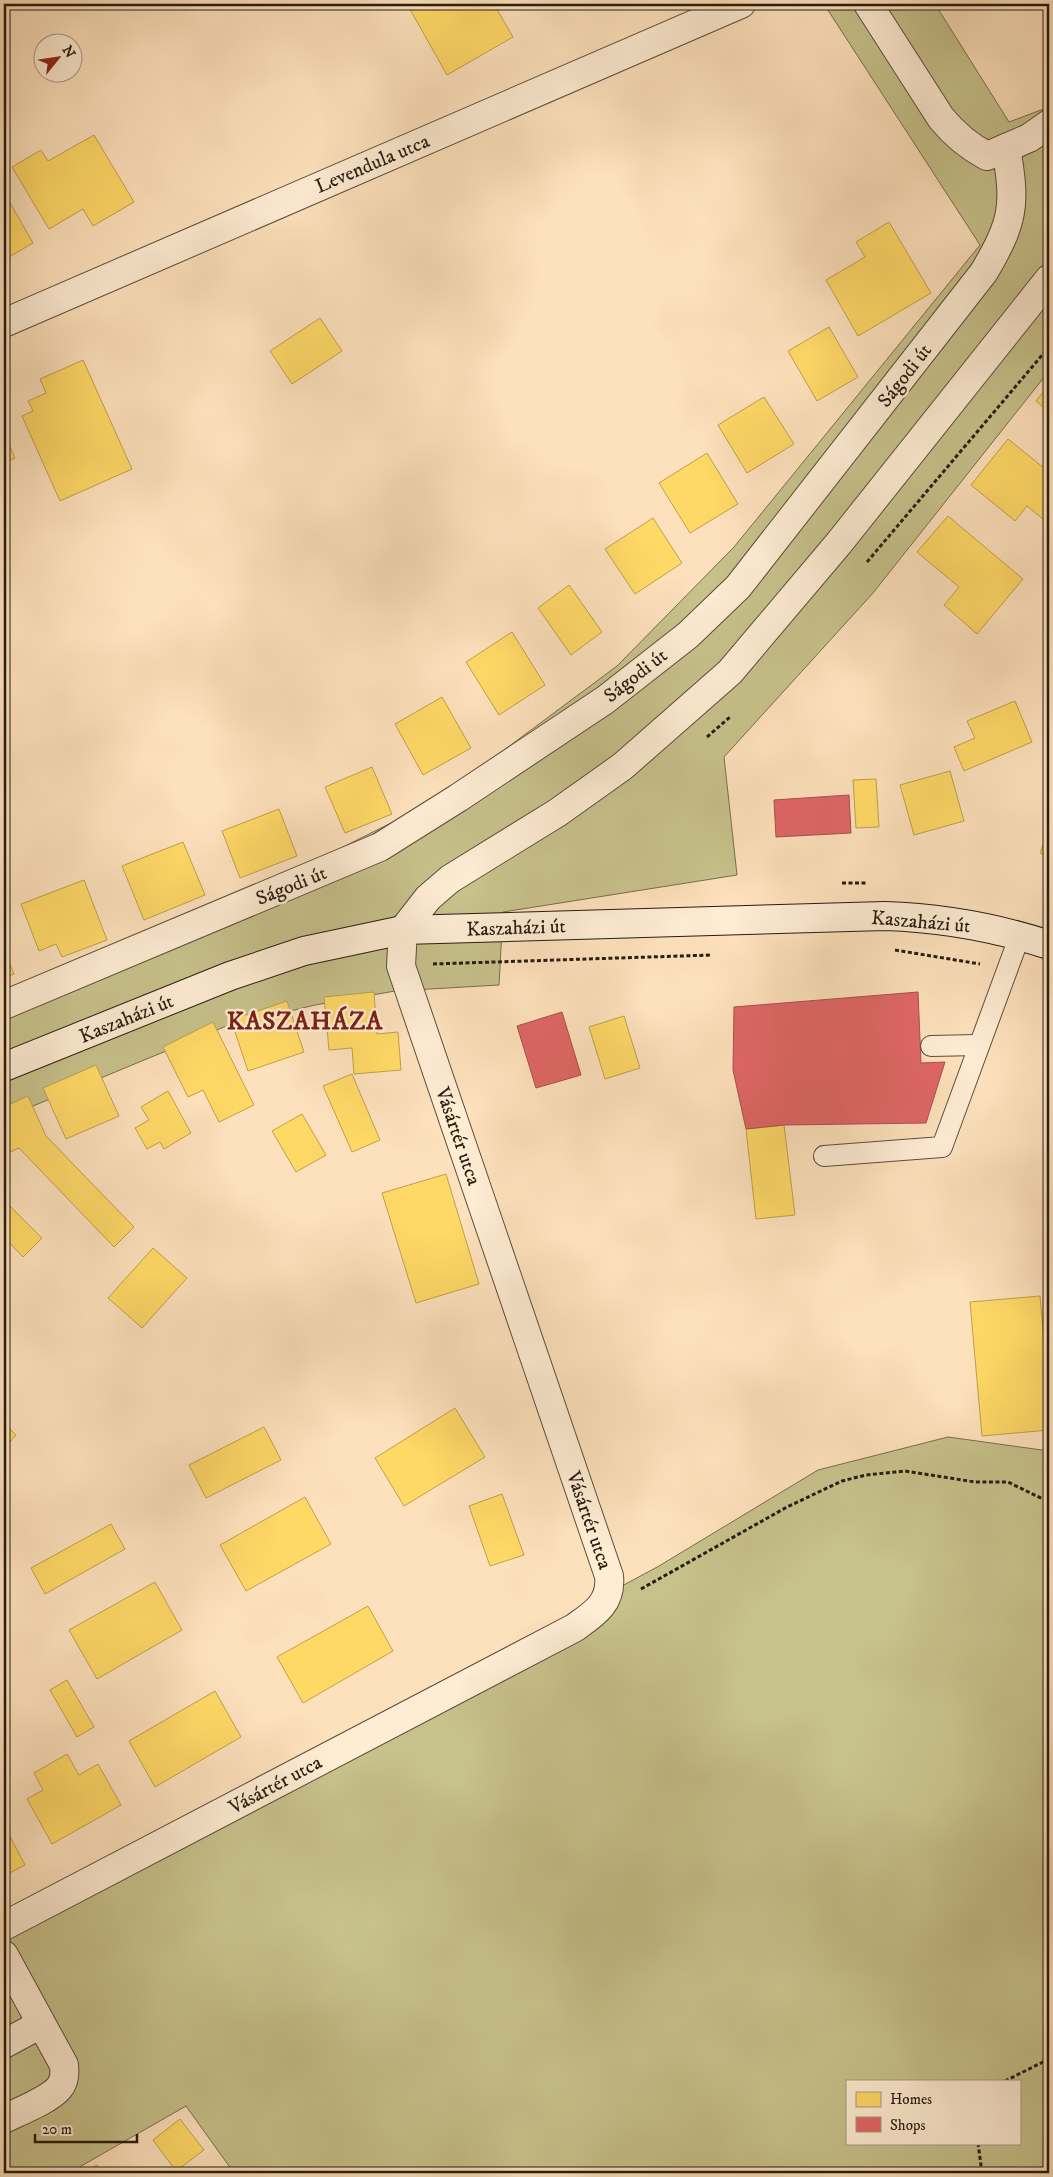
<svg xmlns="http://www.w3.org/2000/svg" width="1053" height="2177" viewBox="0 0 1053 2177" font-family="'IM FELL DW Pica',serif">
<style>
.green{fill:#c7c18b;stroke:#776e4e;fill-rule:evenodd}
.homes{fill:#ffd966;stroke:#bea04c}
.shops{fill:#e06666;stroke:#a8504c}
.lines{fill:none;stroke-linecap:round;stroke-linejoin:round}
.lane-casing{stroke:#5c4d3b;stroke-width:22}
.street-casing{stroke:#5c4d3b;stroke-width:30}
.secondary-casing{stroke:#271c10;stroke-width:30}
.path{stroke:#271c10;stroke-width:3;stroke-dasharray:4 2.5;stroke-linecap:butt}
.lane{stroke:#feecd3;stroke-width:20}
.street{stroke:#feecd3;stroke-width:28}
.secondary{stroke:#feecd3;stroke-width:28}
.labels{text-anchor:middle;stroke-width:5;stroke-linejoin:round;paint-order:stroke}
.street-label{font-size:20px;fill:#271c10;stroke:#feecd3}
.district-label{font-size:25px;font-weight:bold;letter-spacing:1px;fill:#7a1f14;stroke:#feecd3}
</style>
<rect width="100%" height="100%" fill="#fde1bc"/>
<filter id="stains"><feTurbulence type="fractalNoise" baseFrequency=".004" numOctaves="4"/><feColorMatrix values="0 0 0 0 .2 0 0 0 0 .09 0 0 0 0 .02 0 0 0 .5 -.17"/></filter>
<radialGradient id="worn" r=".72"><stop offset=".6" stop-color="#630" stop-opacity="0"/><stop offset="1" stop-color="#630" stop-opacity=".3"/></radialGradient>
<g class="green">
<polygon points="824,4 935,4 1009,122 1049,107 1049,371 873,593 724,757 737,875 503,912 499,985 395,991 315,1005 224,1027 4,1118 4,995 311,863 417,810 488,762 617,666 734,547 980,245"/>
<path d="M948,1437L1049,1451V2173H234L186,2106L69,2173H4V1919L659,1566L818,1470ZM847,2081H1019V2143H847Z"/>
</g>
<g class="homes">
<polygon points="407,4 494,4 513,37 447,75"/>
<polygon points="94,135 134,202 93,226 83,209 49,229 12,167 41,150 48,161"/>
<polygon points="4,192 33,243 4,260"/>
<polygon points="889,222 931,293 858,336 826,280 865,257 856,242"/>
<polygon points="320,318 342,351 292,384 270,351"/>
<polygon points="829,327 858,377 817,401 788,351"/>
<polygon points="83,360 132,469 60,501 22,416 33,411 28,401 46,393 40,379"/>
<polygon points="1049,385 1049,412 1036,401"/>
<polygon points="764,397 794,444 747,473 718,425"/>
<polygon points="4,433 15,458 4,463"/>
<polygon points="1008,439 1049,472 1049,477 1045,482 1049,486 1049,524 1027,506 1015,521 971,485"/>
<polygon points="707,453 738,504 690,533 659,483"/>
<polygon points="948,516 1023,579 977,634 944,605 959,587 917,552"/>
<polygon points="653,518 682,563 635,594 605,549"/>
<polygon points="569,585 602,632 571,655 538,608"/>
<polygon points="512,632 545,685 499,715 466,662"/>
<polygon points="442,697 471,748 423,775 395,724"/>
<polygon points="1015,701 1032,742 964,771 954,747 975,738 967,721"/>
<polygon points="372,767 392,814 345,833 325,787"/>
<polygon points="950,771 964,821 914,835 900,785"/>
<polygon points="876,779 879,827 856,828 853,780"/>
<polygon points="279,809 297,856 240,878 222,831"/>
<polygon points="1049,829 1049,857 1040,853"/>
<polygon points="183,842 205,895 144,920 122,866"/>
<polygon points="84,880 107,940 62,957 56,944 39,951 21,904"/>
<polygon points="4,950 14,974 4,978"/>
<polygon points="374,992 377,1034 398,1032 401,1070 354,1074 352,1048 329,1050 324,997"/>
<polygon points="287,1001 304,1052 248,1071 231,1020"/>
<polygon points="624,1016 640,1068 605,1079 589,1027"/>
<polygon points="213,1022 254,1105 219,1122 203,1090 188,1097 163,1047"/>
<polygon points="96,1065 119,1116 66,1139 43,1088"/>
<polygon points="352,1074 380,1140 352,1152 323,1086"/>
<polygon points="168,1091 191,1133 164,1149 160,1142 147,1149 135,1128 149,1120 141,1107"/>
<polygon points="28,1096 46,1136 134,1227 114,1247 19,1148 4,1155 4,1107"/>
<polygon points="302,1114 326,1155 296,1172 272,1131"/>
<polygon points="784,1125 795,1215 756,1219 746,1129"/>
<polygon points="446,1174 479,1284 416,1303 382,1193"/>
<polygon points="4,1200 42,1238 23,1257 4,1237"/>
<polygon points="153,1248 187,1278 142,1328 108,1298"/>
<polygon points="1040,1296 1049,1395 1049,1430 982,1436 970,1302"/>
<polygon points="455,1408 485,1457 404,1506 375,1458"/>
<polygon points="4,1423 16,1435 4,1449"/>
<polygon points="264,1427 281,1460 206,1498 189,1465"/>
<polygon points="502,1494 524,1555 490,1566 469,1506"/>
<polygon points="305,1497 331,1544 246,1591 220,1545"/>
<polygon points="111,1524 125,1549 45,1594 31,1568"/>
<polygon points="155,1582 182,1630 97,1679 69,1630"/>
<polygon points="368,1606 393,1651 303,1703 277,1657"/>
<polygon points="67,1680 94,1727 77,1737 50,1690"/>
<polygon points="215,1691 241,1737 155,1787 129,1741"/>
<polygon points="67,1754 79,1775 98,1764 121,1805 52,1844 27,1799 43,1790 34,1773"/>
<polygon points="4,1825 25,1865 4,1876"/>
<polygon points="180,2119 204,2150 176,2171 153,2140"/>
<polygon points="97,2165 102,2173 82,2173"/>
</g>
<g class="shops">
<polygon points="849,795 851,833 776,837 774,800"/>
<polygon points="918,992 921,1063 945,1062 926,1123 784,1125 746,1129 733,1070 734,1007"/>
<polygon points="562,1012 581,1075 536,1088 517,1026"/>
</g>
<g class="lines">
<g class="lane-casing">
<g id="lane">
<polyline points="931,1046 978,1045"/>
<polyline points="824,1156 942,1147 1020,935"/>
</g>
</g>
<g class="street-casing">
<g id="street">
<path d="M868,4L941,118C955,135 968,146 987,156L1029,138L1049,124"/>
<polyline points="4,323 741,4"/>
<path d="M4,1005L380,847L458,798L605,700L688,635L738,587L984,272C1014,221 1016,205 1006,148"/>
<path d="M4,1926L574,1628C594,1614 612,1603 609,1576L401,966L403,930L428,898L450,879L557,813L623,766L730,672L839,543L1049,279"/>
<path d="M4,1955L64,2065C65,2073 65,2081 59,2088C49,2100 18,2112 4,2119"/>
<polyline points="4,2044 41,2024"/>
</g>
</g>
<g class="secondary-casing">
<path id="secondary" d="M4,1067L230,976L304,951L403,930L885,916C942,918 995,927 1049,945"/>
</g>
<g class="path">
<polyline points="867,562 1049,347"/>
<polyline points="707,737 730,717"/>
<polyline points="842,883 866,883"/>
<polyline points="895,950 980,964"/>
<polyline points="433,964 711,955"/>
<polyline points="641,1589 787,1507 842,1481 866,1475 905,1471 975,1482 1008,1482 1049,1502"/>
<polyline points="1005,2081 1049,2059"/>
<polyline points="978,2143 982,2173"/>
</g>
<use href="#lane" class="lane"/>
<use href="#street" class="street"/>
<use href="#secondary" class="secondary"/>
</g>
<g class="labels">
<g class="street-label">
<text transform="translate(372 163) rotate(-23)" y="7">Levendula utca</text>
<text transform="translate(904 375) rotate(-52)" y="7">Ságodi út</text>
<text transform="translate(635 675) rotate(-38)" y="7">Ságodi út</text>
<text transform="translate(291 885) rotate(-22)" y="7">Ságodi út</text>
<text transform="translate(921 921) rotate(5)" y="7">Kaszaházi út</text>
<text transform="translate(516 927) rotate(-2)" y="7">Kaszaházi út</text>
<text transform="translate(126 1018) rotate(-22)" y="7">Kaszaházi út</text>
<text transform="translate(459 1136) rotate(71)" y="7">Vásártér utca</text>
<text transform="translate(590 1520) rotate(71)" y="7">Vásártér utca</text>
<text transform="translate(275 1784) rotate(-28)" y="7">Vásártér utca</text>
</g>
<g class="district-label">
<text x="305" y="1029">KASZAHÁZA</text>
</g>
</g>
<rect width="1053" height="2177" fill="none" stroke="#fde1bc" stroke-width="20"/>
<rect x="5" y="5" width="1043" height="2167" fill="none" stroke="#271c10" stroke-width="2.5"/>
<rect x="10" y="10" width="1033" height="2157" fill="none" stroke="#271c10"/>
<rect x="846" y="2080" width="175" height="65" fill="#feecd3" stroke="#a89985"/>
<rect x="856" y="2092" width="25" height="15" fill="#ffd966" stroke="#a89985"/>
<text x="890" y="2104" font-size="15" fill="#271c10">Homes</text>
<rect x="856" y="2117" width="25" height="15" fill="#e06666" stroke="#a89985"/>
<text x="890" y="2130" font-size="15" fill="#271c10">Shops</text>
<g transform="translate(58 58) rotate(60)"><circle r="24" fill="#feecd3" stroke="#a89985"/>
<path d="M0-4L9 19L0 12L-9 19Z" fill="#8f2418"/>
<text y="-8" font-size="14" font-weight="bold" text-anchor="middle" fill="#271c10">N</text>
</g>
<path d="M35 2134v8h102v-8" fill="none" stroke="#271c10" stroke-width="2.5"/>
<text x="42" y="2134" font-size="15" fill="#271c10" stroke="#feecd3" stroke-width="4" paint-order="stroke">20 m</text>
<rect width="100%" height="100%" filter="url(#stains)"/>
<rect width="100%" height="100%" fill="url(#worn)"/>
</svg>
